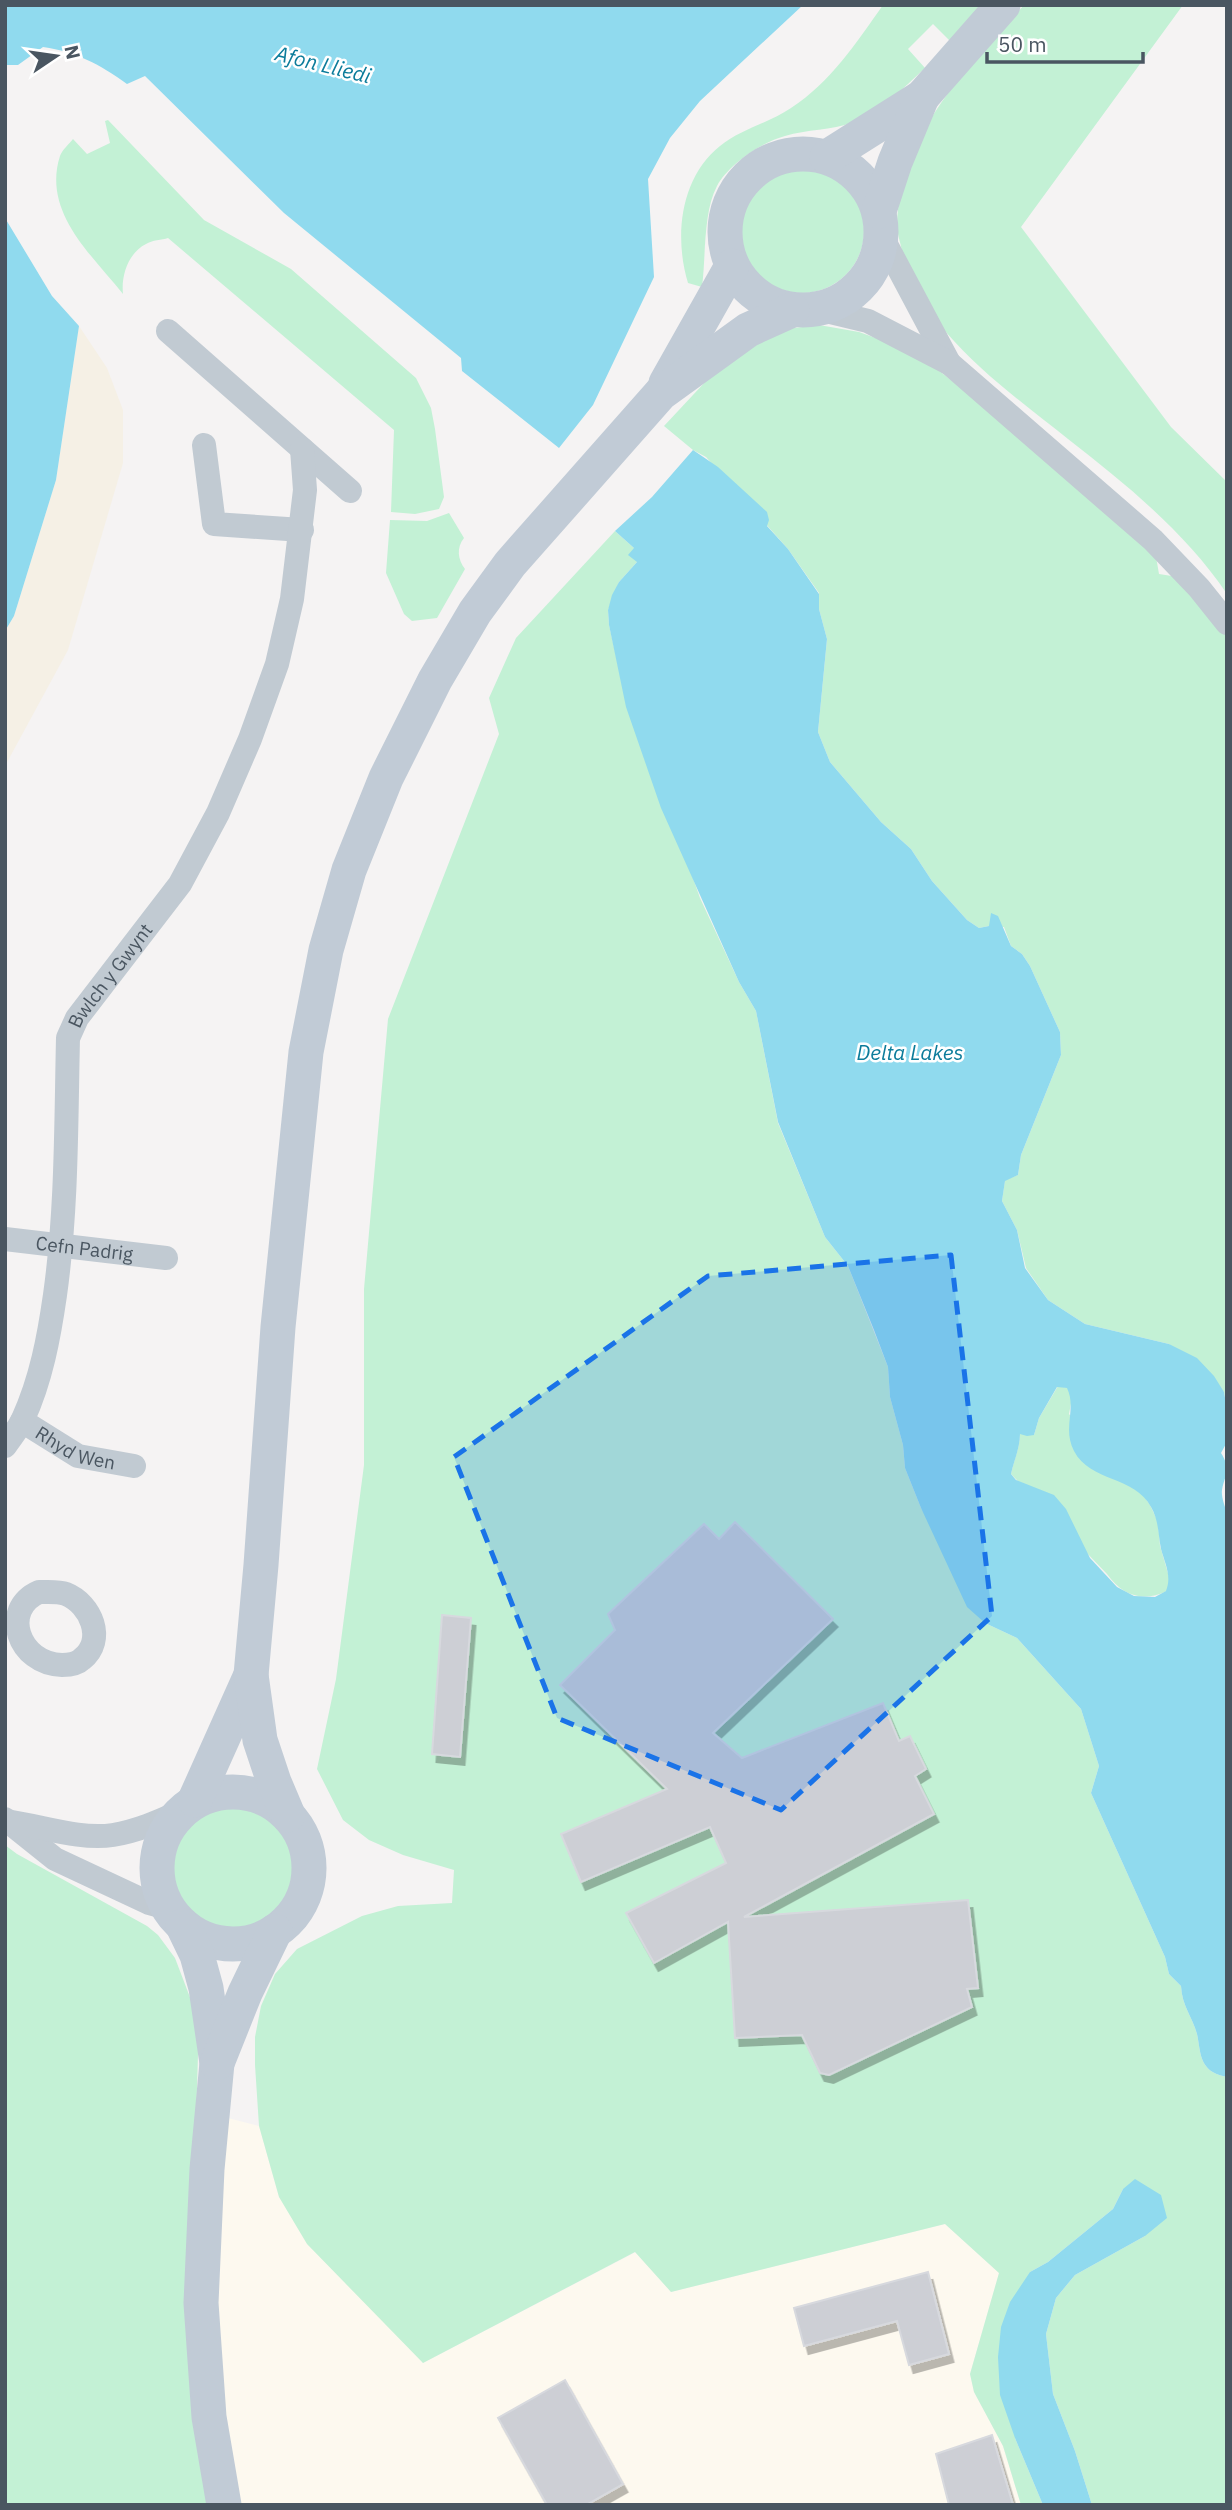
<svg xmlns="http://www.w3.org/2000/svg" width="1232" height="2510" viewBox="0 0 1232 2510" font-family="'IBM Plex Sans',sans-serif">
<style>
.commercial{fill:#fdf9ef}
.green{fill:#c3f1d5}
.sand{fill:#f5f0e5}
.water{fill:#90daee;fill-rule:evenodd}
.building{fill:#cdcfd5;stroke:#d7d9de;stroke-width:2;filter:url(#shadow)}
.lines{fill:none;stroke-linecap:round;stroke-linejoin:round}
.street{stroke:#c1cad2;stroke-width:24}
.secondary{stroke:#c1cbd6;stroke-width:35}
.marked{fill:#1a73e8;fill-opacity:0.2;stroke:#1a73e8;stroke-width:5;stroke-dasharray:14 9;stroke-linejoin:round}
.labels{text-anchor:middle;stroke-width:5;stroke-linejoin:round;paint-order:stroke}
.street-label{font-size:19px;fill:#4a5661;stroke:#fff}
.water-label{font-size:21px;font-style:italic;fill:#0c7c9b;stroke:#fff}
</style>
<defs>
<filter id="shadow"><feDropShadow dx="4.5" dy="8" stdDeviation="0" flood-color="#0004"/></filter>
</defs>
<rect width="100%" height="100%" fill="#f5f3f3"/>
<polygon class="commercial" points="228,2118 259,2126 279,2197 423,2363 636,2252 671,2292 945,2224 999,2273 970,2374 974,2392 1003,2446 1021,2505 236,2505 219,2384 216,2243"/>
<g class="green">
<path d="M883,5H984L951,42L933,24L908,49L925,68C903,88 882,112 853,122C831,131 807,129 785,136C762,142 728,165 717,186C703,212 706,257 702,287L688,283C674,237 680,178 720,146C741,129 769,123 791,108C831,82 856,43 883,5Z"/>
<path d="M1024,5H1183L1021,227L1171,427L1227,482V594C1186,533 1126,484 1068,439C1007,390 922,332 902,252C901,243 897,234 897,226C897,200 905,172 915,149C939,94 985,49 1024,5Z"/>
<path d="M108,120L204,220L291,269L416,378L431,408L435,429L444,497L439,509L415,514L391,512L394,430L168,238C162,240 152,240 146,244C128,253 121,276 123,294C92,255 42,212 60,156C62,150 69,144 73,139L87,154L110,143L105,121Z"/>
<circle cx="802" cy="231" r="62"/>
<polygon points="819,325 859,332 898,346 933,366 1064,469 1155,551 1159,574 1178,577 1227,635 1227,1409 1224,1392 1169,1344 1085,1324 1048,1300 1026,1268 1017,1230 1002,1201 1005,1180 1018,1175 1021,1155 1061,1055 1060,1032 1030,966 1022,954 1011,946 1004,927 989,926 979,928 967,920 932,881 911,849 881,822 830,762 818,732 827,639 819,609 819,593 788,549 706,457 693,450 664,426 721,365 785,329"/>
<path d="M449,513L464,538C456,548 458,560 465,569L437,618L412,621L404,614L386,573L390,520L427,521Z"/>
<path d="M615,531L634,548L637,562L619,582L608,610L609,625L618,665L700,898L739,982L756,1011L778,1123L825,1237L848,1266L888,1367L890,1397L903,1445L905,1468L921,1508L985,1623L1017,1638L1081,1709L1099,1766L1091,1793L1165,1957L1169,1974L1181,1986C1182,2006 1192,2016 1197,2034C1200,2047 1199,2062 1211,2071C1215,2074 1222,2076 1227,2077V2505H1092L1075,2451L1053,2394L1046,2334L1056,2298L1075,2275L1145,2236L1123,2189L1113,2209L1048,2262L1030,2272L1015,2438L1043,2505H1021L1003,2446L974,2392L970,2374L999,2273L945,2224L671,2292L635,2252L423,2363L307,2244L279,2197L259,2126L255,2065V2037L261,2006L275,1974L297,1949L362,1916L398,1906L452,1903L454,1870L403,1855L369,1840L343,1820L317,1769L336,1679L364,1465V1289L388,1019L499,734L489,698L516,638Z"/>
<path d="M1058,1386L1068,1388L1072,1398L1069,1414L1124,1482L1142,1493L1150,1505L1158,1522L1160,1546L1170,1580L1167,1591C1142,1603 1122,1595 1107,1574L1011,1474C1014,1459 1020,1448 1020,1433L1034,1435L1039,1418Z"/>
<circle cx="232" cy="1867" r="66"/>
<polygon points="5,1845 17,1854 147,1926 158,1935 175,1958 199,2021 196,2122 210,2505 5,2505"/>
</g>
<polygon class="sand" points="79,326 107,368 123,410 123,463 68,650 5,766 5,631 14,616 56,480"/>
<g class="water">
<path d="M5,5H803L700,101L670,138L648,179L654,277L593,405L559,448L462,371L461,358L284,213L145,76L127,84C99,64 77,52 43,47L18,65H5Z"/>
<polygon points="5,218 52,296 79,326 56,480 14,616 5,631"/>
<path d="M693,450L718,467L767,512L769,520L767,526L788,549L819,594V609L827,639L818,732L830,762L881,822L911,849L932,881L967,920L979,928L989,926L991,913L998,916L1011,946L1022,954L1030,966L1060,1032L1061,1055L1021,1155L1018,1175L1005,1181L1002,1201L1017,1230L1025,1268L1048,1300L1085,1324L1169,1344L1197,1358L1214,1376L1224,1392L1227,1409V1442L1221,1453C1232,1471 1225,1473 1222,1490C1221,1497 1225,1507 1227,1513V2077C1222,2076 1215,2074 1211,2071C1199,2062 1200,2047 1197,2034C1192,2016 1182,2006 1181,1986L1169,1974L1165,1957L1091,1793L1099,1766L1081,1709L1017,1638L985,1623L967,1607L921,1508L905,1468L903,1445L890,1397L888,1367L874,1330L848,1266L825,1237L778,1122L756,1011L739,982L661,808L626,707L609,625L608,610L612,595L619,582L637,562L628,555L634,548L615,531L652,497ZM1057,1387L1067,1388C1077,1409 1062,1428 1074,1451C1090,1482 1135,1476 1151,1507C1159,1521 1158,1534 1161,1549C1165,1564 1172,1576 1166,1591L1155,1597L1134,1596L1117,1587L1090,1558L1066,1509L1054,1495L1016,1480L1011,1474C1014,1460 1020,1448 1020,1434L1027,1436L1034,1435L1039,1418Z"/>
<polygon points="1135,2179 1161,2195 1167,2218 1145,2236 1075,2275 1056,2298 1046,2334 1053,2394 1075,2451 1092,2505 1043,2505 1015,2438 1000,2395 998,2357 1001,2327 1010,2302 1030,2272 1048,2262 1113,2209 1123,2189"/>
</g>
<g class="building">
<polygon points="735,1522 833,1619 713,1733 742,1758 883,1703 899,1741 910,1736 926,1769 915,1776 934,1814 744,1917 968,1900 978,1988 967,1989 972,2007 829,2075 820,2073 802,2035 735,2038 728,1922 654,1963 626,1913 726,1863 710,1827 581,1882 561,1834 667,1789 560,1685 615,1630 608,1614 704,1524 719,1539"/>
<polygon points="442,1615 471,1618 460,1757 432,1754"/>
<polygon points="928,2272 949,2354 909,2365 897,2321 804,2346 794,2308"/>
<polygon points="565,2380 623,2484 586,2505 547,2505 498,2418"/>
<polygon points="992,2435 1013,2505 949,2505 936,2454"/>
</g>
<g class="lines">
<g class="street">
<polyline points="882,237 949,363"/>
<polyline points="818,309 868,321 949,363 1153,540 1199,588 1227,623"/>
<polyline points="168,331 350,491"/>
<polyline points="204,445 214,524 302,530"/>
<path id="s1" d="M5,1239L166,1258"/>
<path id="s2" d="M22,1421L78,1456L134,1466"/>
<path id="s3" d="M5,1446C11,1437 19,1428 23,1419C41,1380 49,1337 55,1295C67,1209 66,1124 68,1038L77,1018L180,884L218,813L250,739L277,664L292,599L305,490L302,449"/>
<path d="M39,1592C48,1592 58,1591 66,1594C91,1604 106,1640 82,1659C77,1664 70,1665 62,1665C18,1664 0,1609 39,1592Z"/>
<polyline points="5,1819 55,1859 149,1903 167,1908"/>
<path d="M12,1822C44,1827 81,1840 113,1835C137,1831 158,1822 180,1812"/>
</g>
<g class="secondary">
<circle cx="803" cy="232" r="78"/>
<polyline points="827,157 922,97 1003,5"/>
<polyline points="879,211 895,162 922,97"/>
<polyline points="666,383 732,266"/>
<circle cx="233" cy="1868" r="76"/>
<polyline points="195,1800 251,1675"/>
<polyline points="288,1815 274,1782 260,1740 251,1675 261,1565 278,1327 306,1052 326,950 349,870 386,778 435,680 475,612 510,564 661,393 748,330 792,310"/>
<polyline points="183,1926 197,1955 206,1988 217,2063 207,2169 201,2303 209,2417 224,2505"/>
<polyline points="217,2063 245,1993 275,1931"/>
</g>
</g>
<path class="marked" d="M951,1255L992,1616L781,1810L557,1718L454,1457L708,1276Z"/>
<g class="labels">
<g class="street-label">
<text dy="7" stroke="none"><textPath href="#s3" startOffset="494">Bwlch y Gwynt</textPath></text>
<text dy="7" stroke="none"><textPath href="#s1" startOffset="80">Cefn Padrig</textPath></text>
<text dy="7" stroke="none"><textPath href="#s2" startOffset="61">Rhyd Wen</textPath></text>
</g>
<g class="water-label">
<text transform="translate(323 65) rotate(14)" y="7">Afon Lliedi</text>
<text x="910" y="1060">Delta Lakes</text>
</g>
</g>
<rect width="1232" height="2510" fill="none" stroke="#4a5661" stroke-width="14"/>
<g transform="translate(56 56) rotate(77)" stroke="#ffffff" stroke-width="5" paint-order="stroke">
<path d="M0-5L12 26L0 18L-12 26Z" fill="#4a5661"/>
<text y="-10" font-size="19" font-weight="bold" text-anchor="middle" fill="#4a5661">N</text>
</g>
<path d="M987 52v10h156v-10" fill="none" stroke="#4a5661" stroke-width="3.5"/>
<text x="998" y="52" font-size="21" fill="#4a5661" stroke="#ffffff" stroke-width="5" paint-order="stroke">50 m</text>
</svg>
